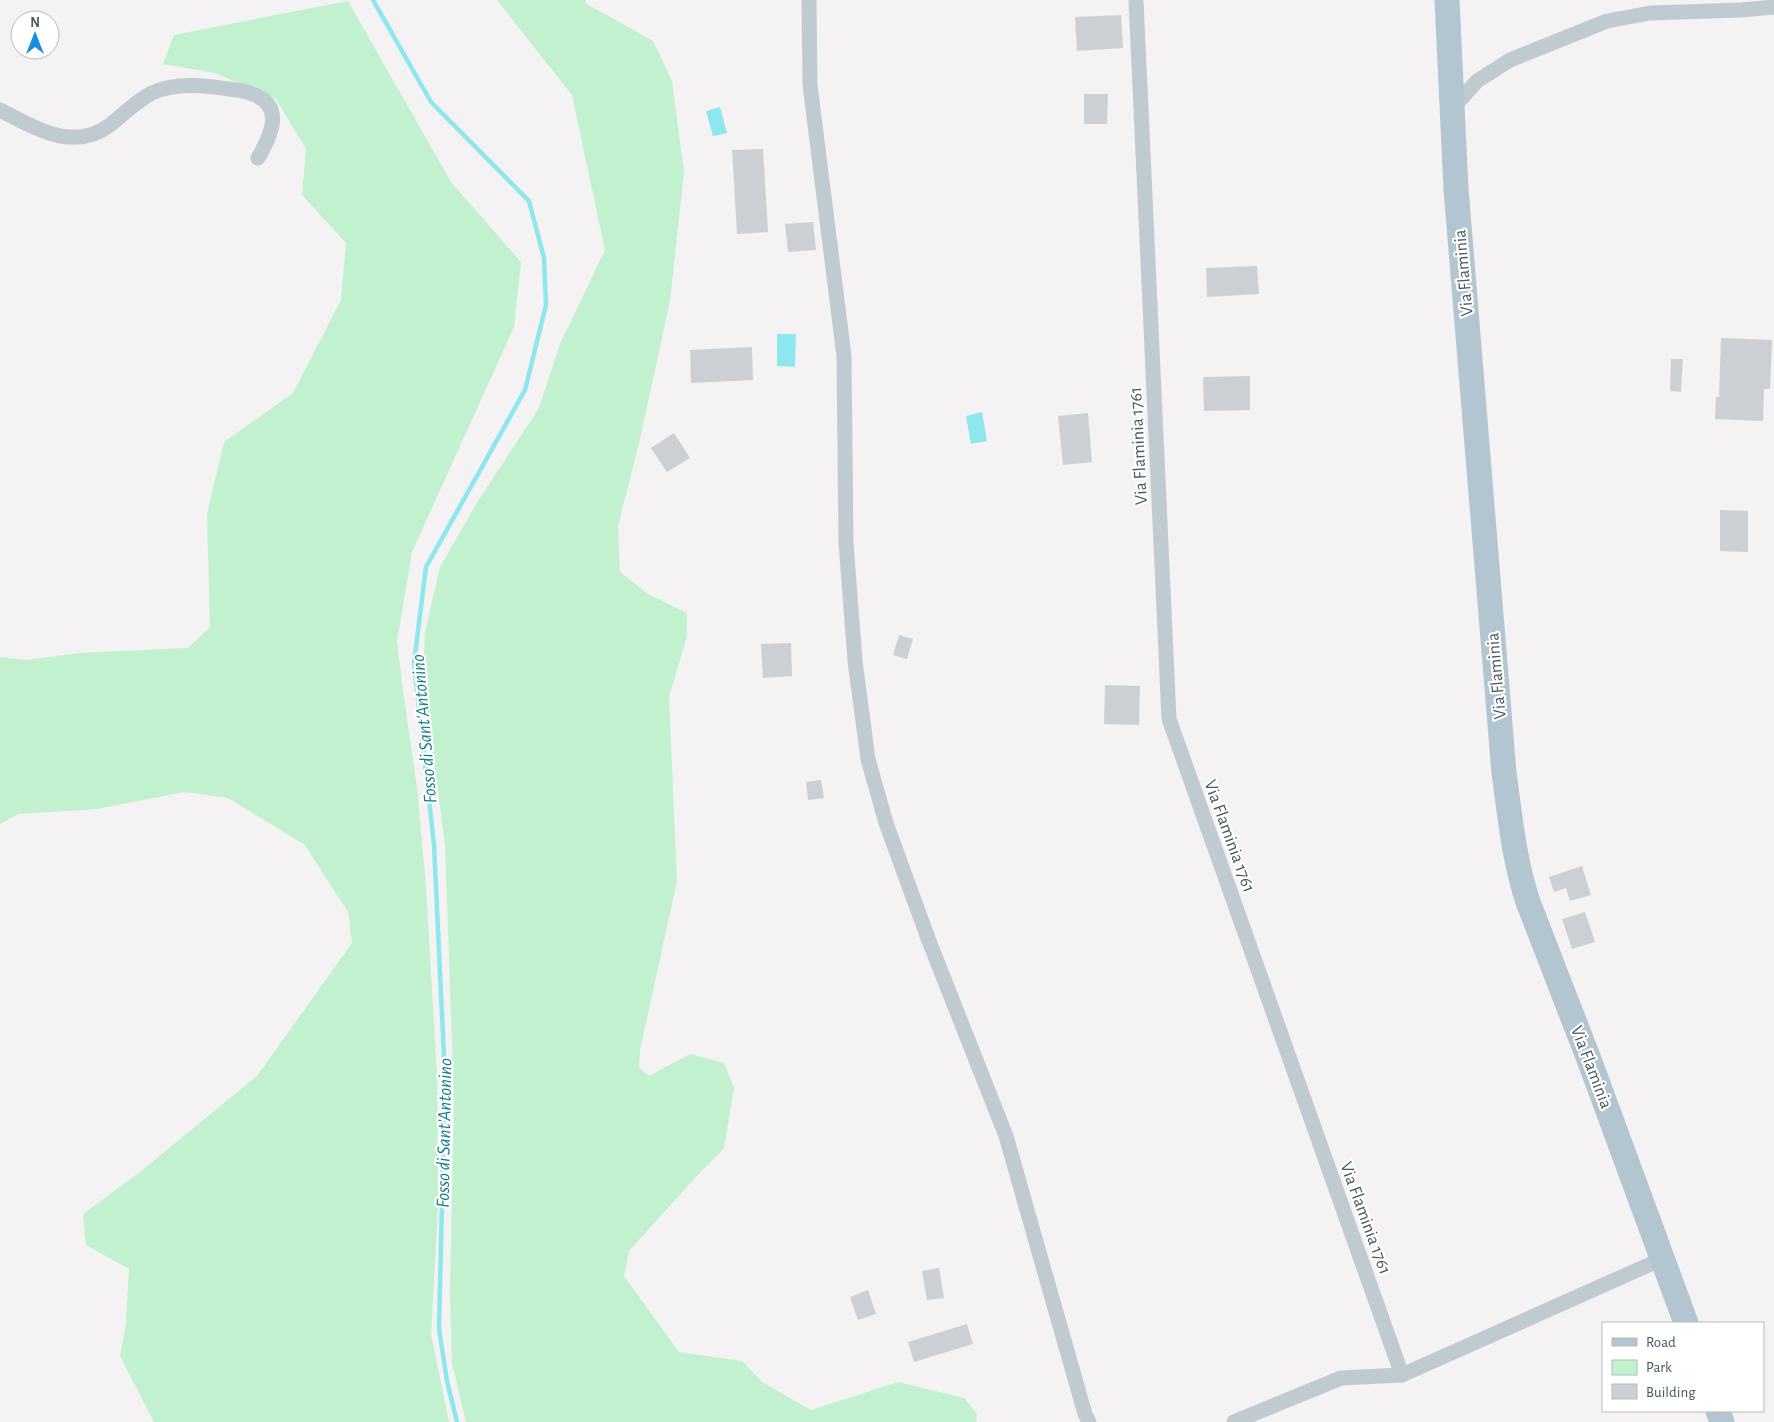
<svg xmlns="http://www.w3.org/2000/svg" width="1774" height="1422" viewBox="0 0 1774 1422" font-family="'Alegreya Sans',sans-serif">
<style>
.green{fill:#c1f1ce}
.water{fill:#8ee6ee}
.lines{fill:none;stroke-linecap:round;stroke-linejoin:round}
.stream{stroke:#8ee6ee;stroke-width:4.5}
.building{fill:#ccd0d4}
.street{stroke:#c0cbd1;stroke-width:15}
.primary{stroke:#b2c5d0;stroke-width:25}
.labels{text-anchor:middle;stroke-width:4.5;stroke-linejoin:round;paint-order:stroke}
.street-label{font-size:18px;fill:#495860;stroke:#fff}
.water-label{font-size:19px;font-style:italic;fill:#0c7e89;stroke:#fff}
</style>
<rect width="100%" height="100%" fill="#f4f2f2"/>
<g class="green">
<polygon points="497,0 585,0 587,4 653,41 672,81 684,172 670,301 640,439 618,526 620,572 648,594 687,613 687,636 669,697 677,881 640,1050 639,1068 649,1076 690,1054 724,1063 734,1088 724,1148 693,1180 629,1251 624,1276 679,1352 742,1361 762,1382 811,1410 898,1382 964,1398 977,1414 976,1422 466,1422 452,1364 450,1293 454,1100 445,844 423,681 425,632 440,567 478,501 539,408 560,344 605,250 572,95"/>
<polygon points="348,1 451,182 521,262 514,327 412,552 397,641 403,691 417,787 426,887 437,1076 438,1208 431,1334 449,1422 154,1422 120,1356 126,1323 129,1269 86,1245 83,1214 140,1172 257,1076 352,943 348,912 305,845 228,798 184,792 97,809 18,814 0,824 0,657 26,660 80,653 188,648 210,627 207,514 224,442 293,393 341,300 346,243 302,195 306,149 276,99 215,73 163,64 174,35"/>
</g>
<g class="water">
<polygon points="720,107 727,133 713,136 706,111"/>
<polygon points="777,334 796,334 795,367 777,366"/>
<polygon points="982,412 987,441 971,444 966,416"/>
</g>
<g class="lines">
<polyline class="stream" points="373,0 431,102 529,201 544,258 546,305 525,390 426,567 414,663 434,845 445,1078 439,1329 447,1381 457,1422"/>
</g>
<g class="building">
<polygon points="1121,15 1123,48 1077,51 1075,17"/>
<polygon points="1084,94 1108,94 1107,124 1084,124"/>
<polygon points="763,149 768,232 737,234 732,150"/>
<polygon points="813,222 816,250 788,252 785,224"/>
<polygon points="1257,266 1259,294 1207,297 1206,268"/>
<polygon points="1721,338 1772,340 1770,389 1764,389 1763,421 1715,419 1716,397 1719,397"/>
<polygon points="752,347 753,380 691,383 690,350"/>
<polygon points="1671,359 1683,359 1681,392 1670,391"/>
<polygon points="1250,376 1250,410 1204,411 1203,377"/>
<polygon points="1088,413 1092,462 1063,465 1058,416"/>
<polygon points="674,433 690,458 667,472 651,448"/>
<polygon points="1720,510 1748,511 1748,552 1720,551"/>
<polygon points="899,635 913,639 907,659 893,655"/>
<polygon points="791,643 792,676 763,678 761,644"/>
<polygon points="1105,685 1140,686 1139,725 1104,724"/>
<polygon points="821,780 824,798 808,800 806,782"/>
<polygon points="1582,866 1591,895 1570,901 1566,888 1554,892 1549,877"/>
<polygon points="1585,912 1595,942 1572,949 1562,919"/>
<polygon points="939,1268 944,1298 927,1300 922,1271"/>
<polygon points="868,1290 876,1314 858,1320 850,1297"/>
<polygon points="967,1324 973,1344 914,1362 908,1342"/>
</g>
<g class="lines">
<g class="street">
<polyline points="809,0 810,85 844,356 846,543 855,661 868,759 886,823 929,941 1006,1136 1085,1414 1089,1422"/>
<polyline points="1136,0 1169,719 1402,1375 1662,1259"/>
<polyline points="1452,109 1477,81 1510,60 1607,21 1650,13 1741,10 1774,7"/>
<path d="M0,110C34,127 73,153 110,125C124,114 136,101 152,93C180,80 214,87 243,91C285,101 275,129 258,158"/>
<polyline points="1234,1422 1341,1378 1402,1375"/>
</g>
<g class="primary">
<path d="M1447,0L1456,189L1504,773C1510,816 1514,860 1528,902L1590,1062L1686,1323"/>
<polyline points="1718,1411 1722,1422"/>
</g>
</g>
<g class="labels">
<g class="street-label">
<text transform="translate(1463 273) rotate(-95)" y="6">Via Flaminia</text>
<text transform="translate(1138 446) rotate(-93)" y="6">Via Flaminia 1761</text>
<text transform="translate(1496 676) rotate(-95)" y="6">Via Flaminia</text>
<text transform="translate(1230 836) rotate(70)" y="6">Via Flaminia 1761</text>
<text transform="translate(1592 1067) rotate(69)" y="6">Via Flaminia</text>
<text transform="translate(1366 1218) rotate(70)" y="6">Via Flaminia 1761</text>
</g>
<g class="water-label">
<text transform="translate(423 729) rotate(-95)" y="7">Fosso di Sant'Antonino</text>
<text transform="translate(443 1133) rotate(-89)" y="7">Fosso di Sant'Antonino</text>
</g>
</g>
<rect x="1602" y="1322" width="162" height="90" fill="#ffffff" stroke="#b6bcbf"/>
<rect x="1612" y="1338" width="25" height="8" fill="#b2c5d0" stroke="#b6bcbf"/>
<text x="1646" y="1347" font-size="15" fill="#495860">Road</text>
<rect x="1612" y="1360" width="25" height="15" fill="#c1f1ce" stroke="#b6bcbf"/>
<text x="1646" y="1372" font-size="15" fill="#495860">Park</text>
<rect x="1612" y="1384" width="25" height="15" fill="#ccd0d4" stroke="#b6bcbf"/>
<text x="1646" y="1397" font-size="15" fill="#495860">Building</text>
<g transform="translate(35 35)"><circle r="24" fill="#ffffff" stroke="#b6bcbf"/>
<path d="M0-4L9 19L0 12L-9 19Z" fill="#188de8"/>
<text y="-8" font-size="14" font-weight="bold" text-anchor="middle" fill="#495860">N</text>
</g>
</svg>
